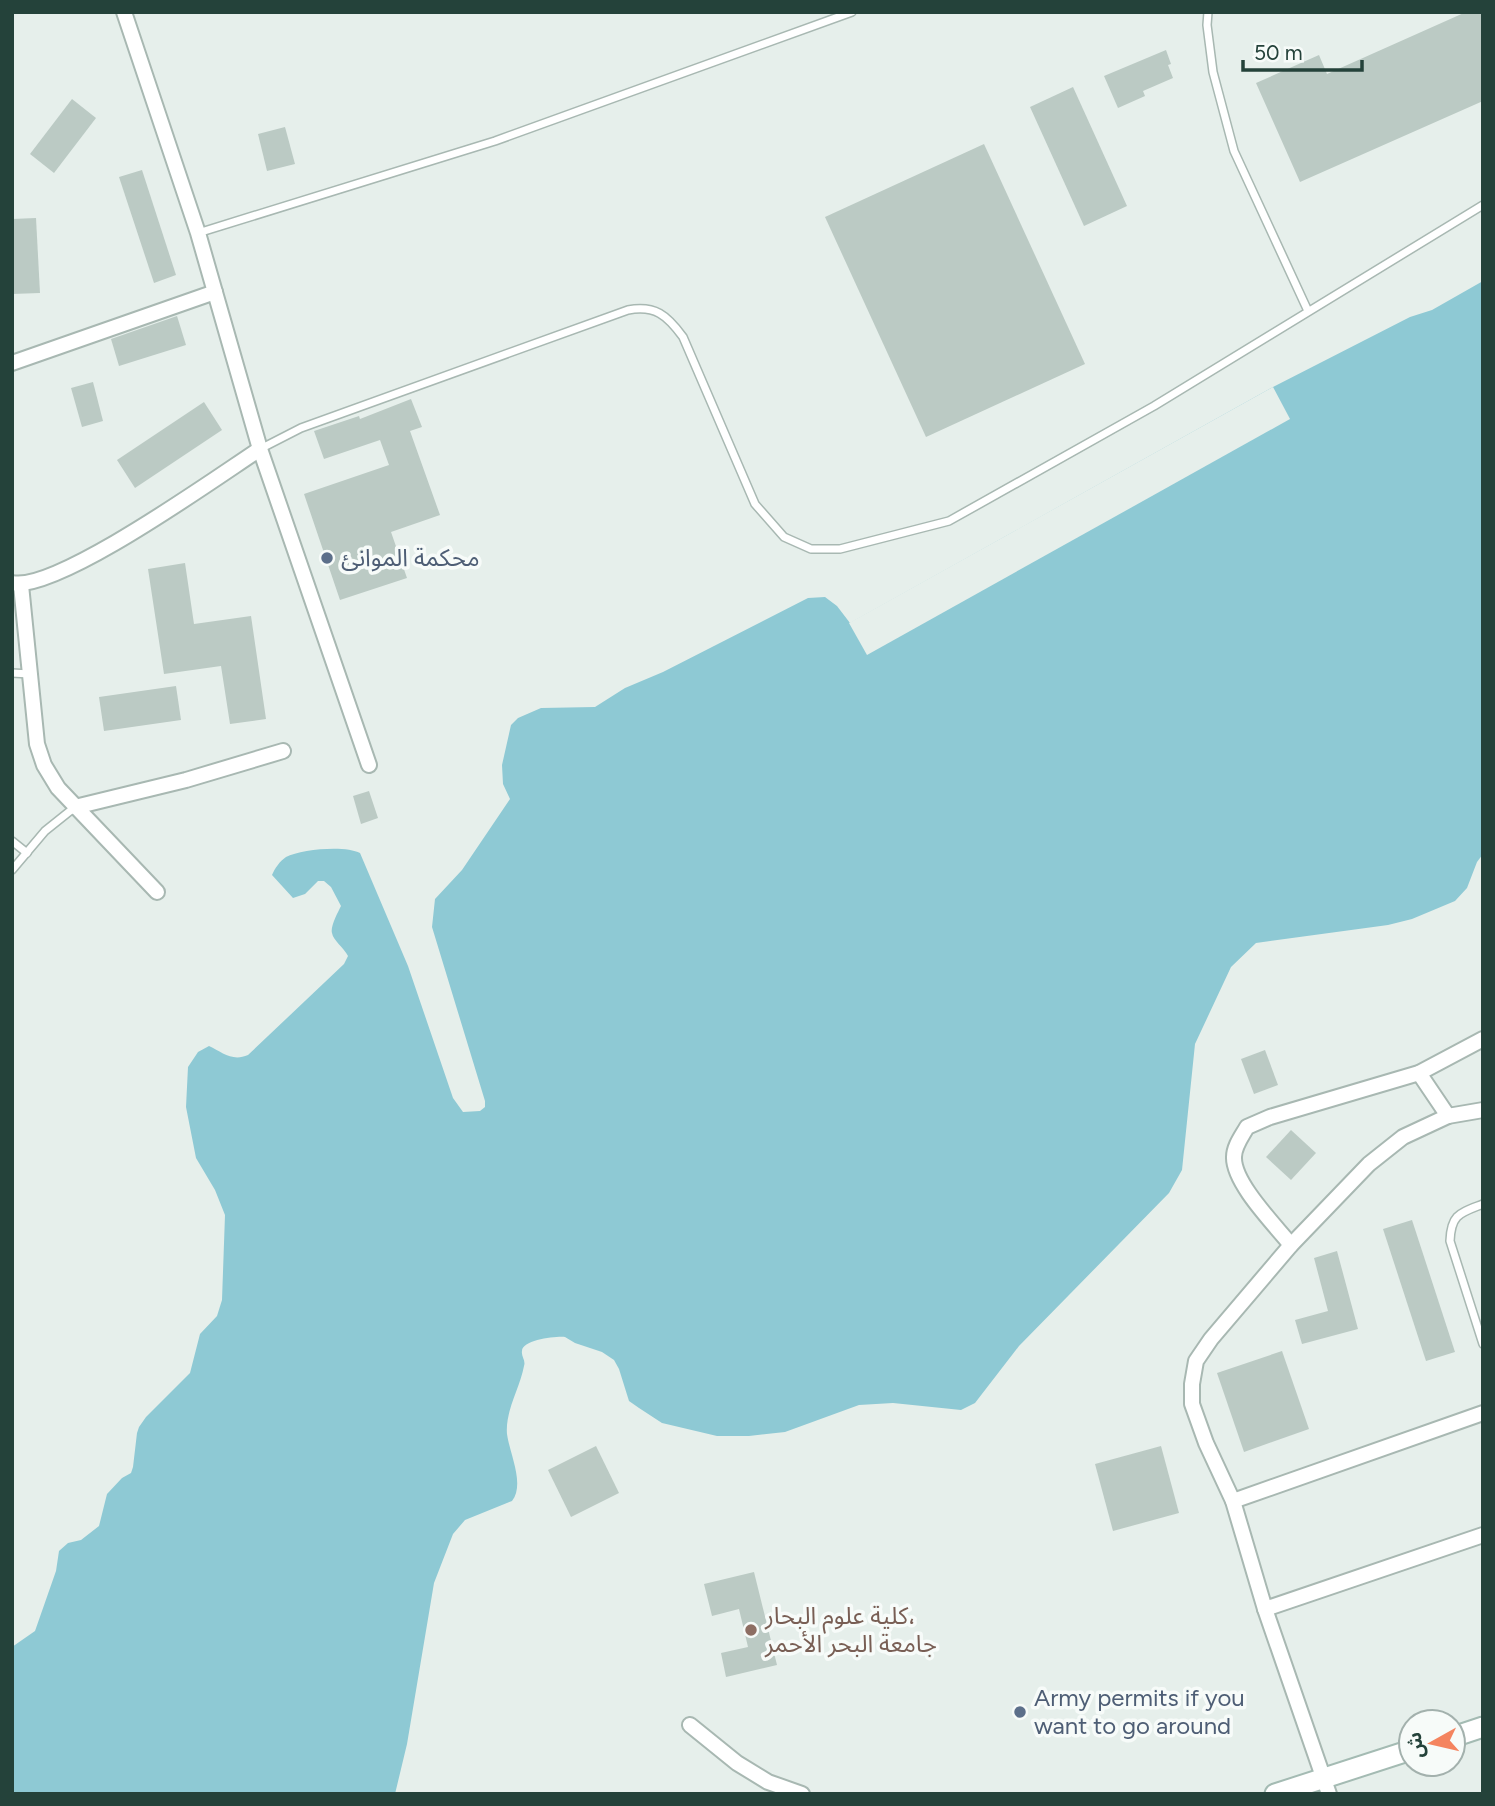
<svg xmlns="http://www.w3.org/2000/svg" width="1495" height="1806" viewBox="0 0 1495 1806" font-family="Figtree,'Noto Sans Arabic',sans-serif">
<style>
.water{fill:#8ec9d4}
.pier{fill:#e6efeb}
.building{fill:#bbcac4}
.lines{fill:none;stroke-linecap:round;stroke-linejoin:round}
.lane-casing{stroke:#a8b8b2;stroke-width:10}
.street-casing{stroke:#a8b8b2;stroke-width:18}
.secondary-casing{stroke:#a4bbb3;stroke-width:23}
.lane{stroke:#fff;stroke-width:7}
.street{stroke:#fff;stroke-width:14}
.secondary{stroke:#fff;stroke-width:19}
.service-dot{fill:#5c6f8a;stroke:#f7fbf9;stroke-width:2.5}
.education-dot{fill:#8d6e63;stroke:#f7fbf9;stroke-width:2.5}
.labels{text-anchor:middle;stroke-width:7;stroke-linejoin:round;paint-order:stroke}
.service-label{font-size:24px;fill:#4e5e75;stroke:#f7fbf9;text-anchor:start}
.education-label{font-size:24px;fill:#785e54;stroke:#f7fbf9;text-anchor:start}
</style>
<rect width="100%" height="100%" fill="#e6efeb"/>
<path class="water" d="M1483,281V854L1477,862L1467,888L1455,901L1412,919L1388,925L1256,943L1231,967L1195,1044L1182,1170L1169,1193L1019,1346L975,1403L961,1410L893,1403L859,1405L785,1432L749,1436H717L662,1423L639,1408L629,1401L619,1369L614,1360L602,1352L575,1343L565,1337C556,1336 522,1340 522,1351C521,1357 526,1360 524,1366C520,1388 505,1411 507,1434C510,1455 525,1484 512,1501L465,1520L453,1534L434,1583L407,1744L395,1794H12V1647L35,1631L56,1571L59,1551L68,1543L81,1540L99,1526L107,1494L122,1478L131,1473L133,1467L137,1433L139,1427L146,1417L190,1373L200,1334L217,1316L222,1300L225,1215L215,1190L196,1158L186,1107L188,1067L198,1052L209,1046C222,1052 232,1062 248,1055L344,964L348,956C344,948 333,940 332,933C330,927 338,912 341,906L331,887L324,881H318L305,894L293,898L272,875C275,868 280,861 286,857C301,849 346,845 360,853L408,966L453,1098L463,1112L480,1111L485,1107V1101L432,927L435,899L462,870L510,799L503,784L502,765L511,725L518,718L541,708L595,707L625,688L663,672L808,598L825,597L837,606L850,623L1273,387L1410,317L1432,310Z"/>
<polygon class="pier" points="1273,387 1290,419 867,655 849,623"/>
<g class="building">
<polygon points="1466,12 1483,12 1483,101 1300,182 1256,83 1319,55 1327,74"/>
<polygon points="1166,50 1171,64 1168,65 1173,78 1143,91 1145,96 1118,108 1104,76"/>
<polygon points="1073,87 1127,206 1084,226 1030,107"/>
<polygon points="72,99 96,118 54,173 30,154"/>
<polygon points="285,127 295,164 267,171 258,134"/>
<polygon points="984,144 1085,364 926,437 825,217"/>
<polygon points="142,170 176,275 154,283 119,177"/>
<polygon points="36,218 40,293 12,294 12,219"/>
<polygon points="177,316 186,345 119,366 111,339"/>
<polygon points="93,382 103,421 82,427 71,388"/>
<polygon points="411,399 422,427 410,431 440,515 391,532 407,578 340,600 304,494 389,465 380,440 324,459 314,431 359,416 360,419"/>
<polygon points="204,402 222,430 135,488 117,460"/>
<polygon points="185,563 194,624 251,616 266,719 230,724 221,666 164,674 148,569"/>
<polygon points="176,686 181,720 104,731 99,697"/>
<polygon points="369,791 378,818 361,824 353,796"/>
<polygon points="1265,1050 1278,1085 1254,1094 1241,1059"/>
<polygon points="1291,1130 1316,1153 1291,1180 1266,1157"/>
<polygon points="1412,1220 1455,1352 1426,1361 1383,1229"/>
<polygon points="1337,1251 1358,1329 1302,1344 1295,1320 1328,1311 1314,1258"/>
<polygon points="1282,1351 1309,1429 1244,1452 1217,1373"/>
<polygon points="596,1446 619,1493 571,1517 548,1470"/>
<polygon points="1161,1446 1179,1513 1113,1531 1095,1464"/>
<polygon points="754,1572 777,1665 726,1677 721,1653 748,1647 739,1609 712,1616 704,1584"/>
</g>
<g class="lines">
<g class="lane-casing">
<g id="lane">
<polyline points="1208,12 1207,25 1213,72 1234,151 1308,311"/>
<polyline points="198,233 495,141 852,12"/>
<path d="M260,449L301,428L628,310C655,305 667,315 683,337L755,504L784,537L811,549H840L949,521L1154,406L1483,205"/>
<polyline points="12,673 30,674"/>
<polyline points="12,841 27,853"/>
<polyline points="12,870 45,831 75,807"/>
<path d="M1483,1204C1460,1213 1451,1214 1450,1241L1483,1344"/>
</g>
</g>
<g class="street-casing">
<g id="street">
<polyline points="12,363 215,292"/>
<polyline points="260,449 369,765"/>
<path d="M12,583C57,592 217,477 260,449L198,233L124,12"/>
<polyline points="21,585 37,744 44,765 58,788 157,892"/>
<polyline points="75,807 186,780 283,751"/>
<polyline points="1419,1073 1448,1116"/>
<path d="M1291,1245C1275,1225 1233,1183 1234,1157C1234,1146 1242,1136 1247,1127L1270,1117L1419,1073L1483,1039"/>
<polyline points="1233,1501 1483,1413"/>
<polyline points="1265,1609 1483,1535"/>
<polyline points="690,1725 737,1763 768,1782 802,1794"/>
<polyline points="1329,1794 1265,1609 1233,1501 1206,1443 1192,1404 1192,1384 1196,1361 1211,1339 1291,1245 1369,1164 1403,1137 1448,1116 1483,1110"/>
</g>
</g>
<g class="secondary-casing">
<g id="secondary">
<polyline points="1453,1737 1483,1727"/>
<polyline points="1275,1794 1411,1750"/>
</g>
</g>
<use href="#lane" class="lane"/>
<use href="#street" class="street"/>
<use href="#secondary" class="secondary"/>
</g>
<g class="service-dot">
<circle cx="327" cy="558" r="7"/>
<circle cx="1020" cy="1712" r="7"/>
</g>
<circle class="education-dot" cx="751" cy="1630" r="7"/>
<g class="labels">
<g class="service-label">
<text x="341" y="566">محكمة الموانئ</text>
<text x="1034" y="1706">Army permits if you<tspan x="1034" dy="28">want to go around</tspan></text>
</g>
<g class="education-label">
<text x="765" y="1624">كلية علوم البحار،<tspan x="765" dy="28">جامعة البحر الأحمر</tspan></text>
</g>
</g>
<rect width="1495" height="1806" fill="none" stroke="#24423a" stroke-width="28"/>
<g transform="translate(1432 1743) rotate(262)"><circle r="33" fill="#f7fbf9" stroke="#a3b1ad" stroke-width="2"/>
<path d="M0-5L12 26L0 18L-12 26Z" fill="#f4845f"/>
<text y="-10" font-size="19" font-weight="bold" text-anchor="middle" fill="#24423a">ش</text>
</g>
<path d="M1243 60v10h119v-10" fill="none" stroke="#24423a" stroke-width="3.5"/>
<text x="1254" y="60" font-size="21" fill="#24423a" stroke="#f7fbf9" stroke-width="5" paint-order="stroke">50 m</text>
</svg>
